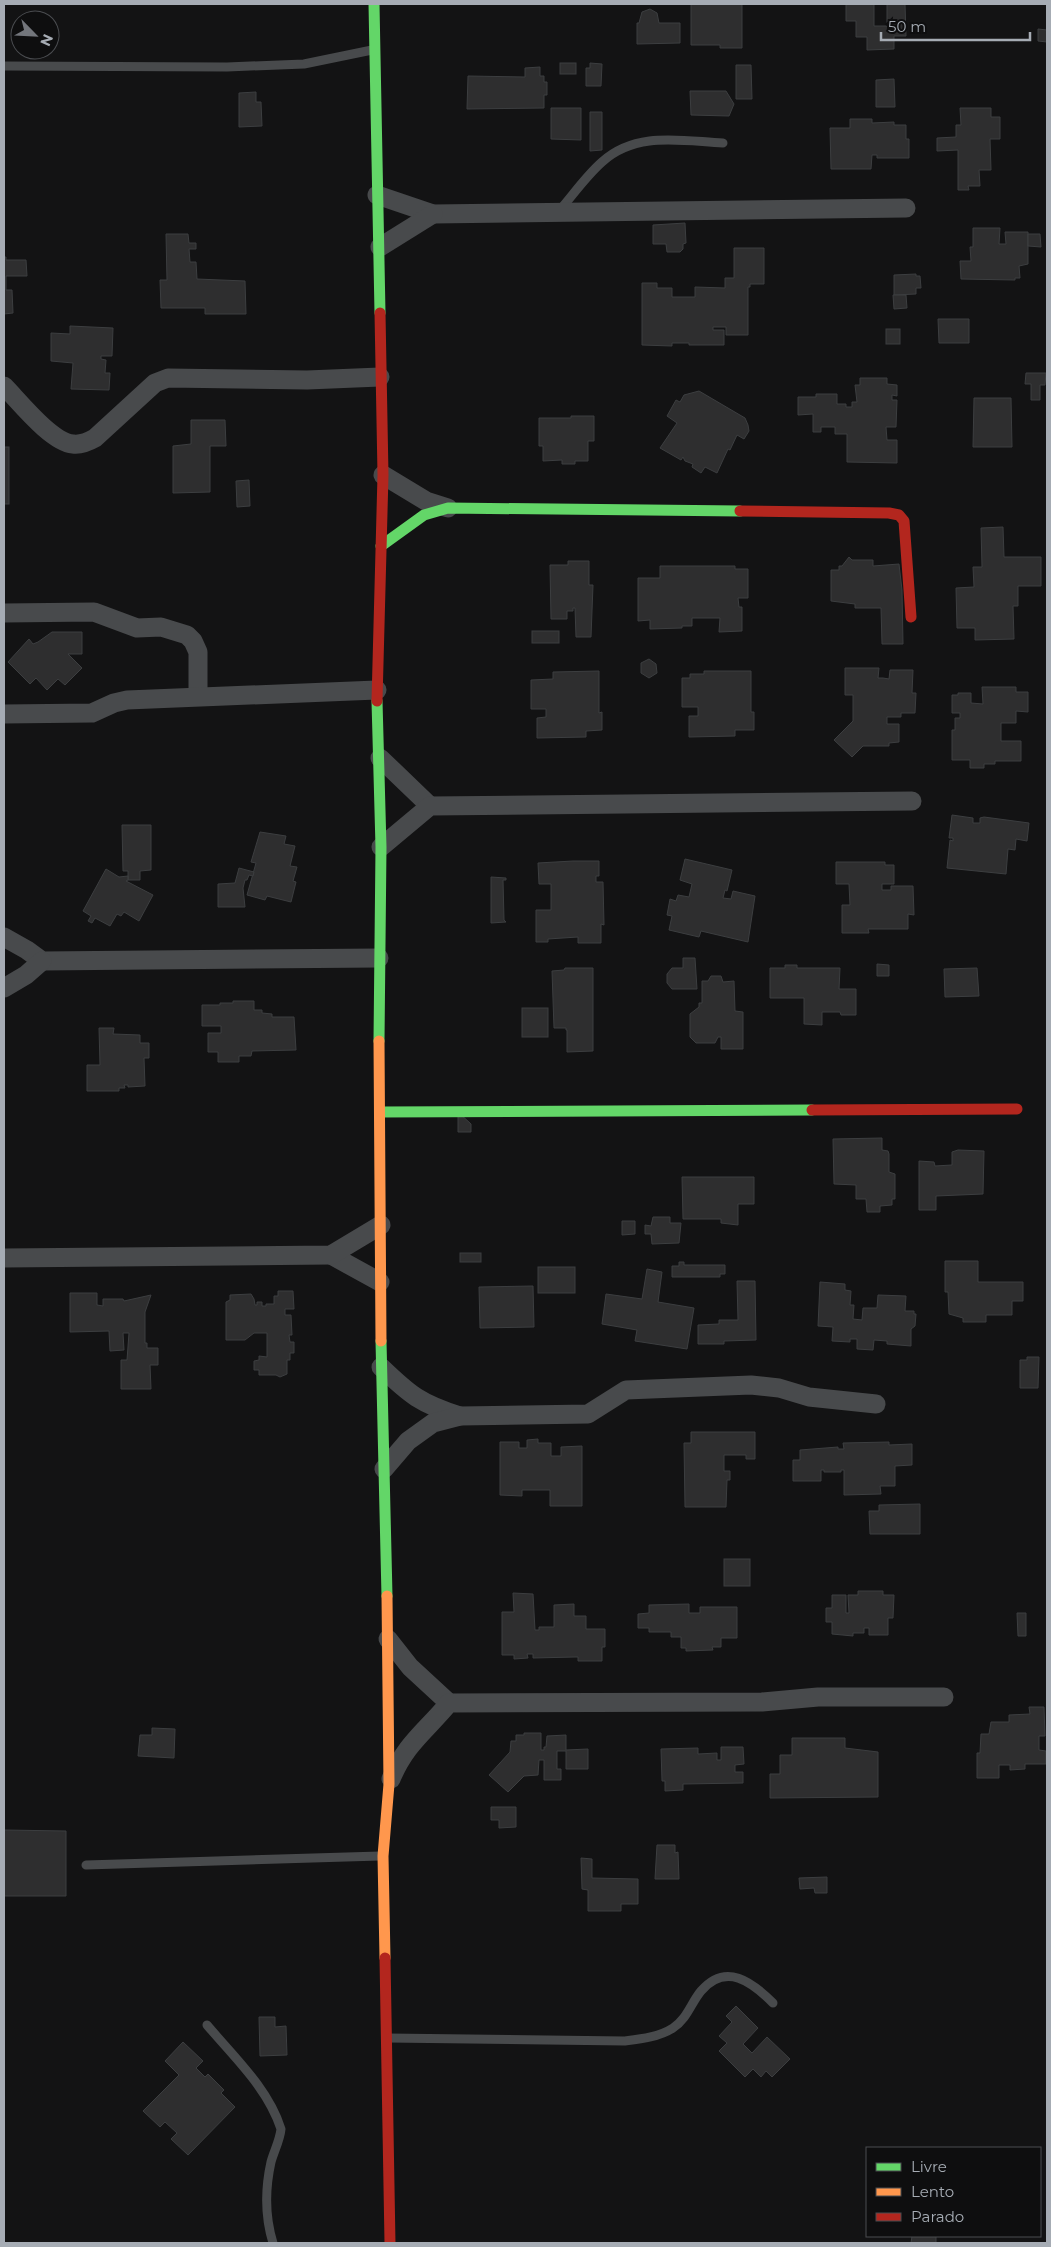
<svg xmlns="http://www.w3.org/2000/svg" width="1051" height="2247" viewBox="0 0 1051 2247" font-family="Montserrat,sans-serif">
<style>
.building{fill:#2e2e2f;stroke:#3c3e40}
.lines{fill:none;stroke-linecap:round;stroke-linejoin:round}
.lane{stroke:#484a4c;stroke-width:9}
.street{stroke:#484a4c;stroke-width:19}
.fast{stroke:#63d668;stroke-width:11}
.slow{stroke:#ff974d;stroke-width:11}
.jam{stroke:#b3261e;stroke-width:11}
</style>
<rect width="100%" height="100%" fill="#131314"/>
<g class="building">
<polygon points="691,4 742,4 742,48 720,48 720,45 691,45"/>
<polygon points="846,4 874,4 874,26 887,26 887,4 905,4 906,36 894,36 894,49 867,50 867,37 856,37 856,21 846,21"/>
<polygon points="650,9 657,13 659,23 680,23 680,43 637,44 637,23 639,23 642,12"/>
<polygon points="1038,29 1047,30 1047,42 1038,41"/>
<rect x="560" y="63" width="16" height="11"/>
<polygon points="590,63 602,64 601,86 586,86 586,68 590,68"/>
<polygon points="736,65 751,65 752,99 736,99"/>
<polygon points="540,67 540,76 544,76 544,82 547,82 547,95 544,95 544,108 467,109 468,76 525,77 525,68"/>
<polygon points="894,79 895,107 876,107 876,80"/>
<polygon points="690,91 726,91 734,104 729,116 691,115"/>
<polygon points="256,92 256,102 261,102 262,126 239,127 239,93"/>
<polygon points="551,108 581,108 581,140 551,139"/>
<polygon points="960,108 991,108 991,117 1000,117 1000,139 990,139 991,170 979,170 980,186 968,186 969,190 958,190 958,150 937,151 937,138 956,137 956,125 961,125"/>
<polygon points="590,112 602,112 602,150 590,151"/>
<polygon points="850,119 872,119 872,123 894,122 894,125 906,125 906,139 909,139 909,158 877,158 877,155 872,155 871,169 831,169 830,128 850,128"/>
<polygon points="685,223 686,243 683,244 683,249 680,252 667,252 666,244 653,244 653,225"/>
<polygon points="973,228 1000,228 999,244 1006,244 1005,232 1028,232 1028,264 1019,266 1020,278 1015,278 1015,280 961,279 960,261 971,261 970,247 973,247"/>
<polygon points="166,234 188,234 189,243 196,243 196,249 189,249 190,262 196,262 197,279 245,281 246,314 205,314 205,308 161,308 160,280 167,280"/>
<polygon points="1028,234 1040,234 1041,247 1028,246"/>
<polygon points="734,248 764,248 764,284 750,284 750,287 748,287 748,335 726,335 726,327 713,327 713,330 724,330 724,345 689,345 689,343 672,343 672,346 642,345 642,283 657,283 657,288 672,288 672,297 695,297 695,287 725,288 725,278 734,278"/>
<polygon points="4,257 6,257 6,260 26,260 27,276 6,276 6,290 12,290 13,313 4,314"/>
<polygon points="916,274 916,276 920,276 921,288 916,288 916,294 894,295 894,275"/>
<polygon points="893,295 906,295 907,308 894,309"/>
<polygon points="938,319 969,319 969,343 939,343"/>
<polygon points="70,326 113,328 112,356 101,356 101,359 106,360 105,373 110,373 109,390 71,389 73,363 51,361 51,333 70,334"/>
<rect x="886" y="329" width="14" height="15"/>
<polygon points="1026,373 1046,373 1045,385 1040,385 1040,400 1031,400 1031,384 1025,384"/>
<polygon points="860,378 887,378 887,384 897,385 897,396 892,395 892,400 897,400 896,427 886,427 887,440 897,440 897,463 847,462 847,434 835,434 835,427 821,427 821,432 813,432 813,414 798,415 798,397 816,397 816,394 837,394 837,404 846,404 846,407 852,407 852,402 857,402 855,385 860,385"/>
<polygon points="699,391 745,418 748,425 749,431 744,439 737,435 730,450 728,449 717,473 705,467 701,473 692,467 693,464 685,461 683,457 681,460 660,448 677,423 667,416 676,400 680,402 684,395"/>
<polygon points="974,398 1011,398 1012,447 973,447"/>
<polygon points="571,416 594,416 594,441 588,441 588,461 575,461 575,464 562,464 562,460 543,461 543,446 539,446 539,418 571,418"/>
<polygon points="191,420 225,420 226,446 210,446 210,492 173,493 173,446 191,444"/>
<rect x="4" y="447" width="5" height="57"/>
<polygon points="249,480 250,506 237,507 236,481"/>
<polygon points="1003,527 1004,557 1041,557 1041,586 1018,586 1018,606 1013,606 1014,639 975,640 975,628 957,628 956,588 974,587 973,567 982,567 981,528"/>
<polygon points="849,557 852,560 873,560 873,566 899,564 902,590 903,644 882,644 881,608 855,608 855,604 831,601 831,570 839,570 839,566 842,566"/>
<polygon points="568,561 589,561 589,585 593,585 591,637 576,637 575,608 573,608 573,611 567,611 567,619 551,619 550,565 568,565"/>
<polygon points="660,566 735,566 735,569 748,569 748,598 738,598 739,607 742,607 742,631 719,632 720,618 692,618 692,626 682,626 682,628 650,629 650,620 638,621 638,578 660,578"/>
<rect x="532" y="631" width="27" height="12"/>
<polygon points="52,632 82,632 82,654 68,654 82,668 65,685 58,679 47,690 36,678 30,684 8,662 29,639 33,644 38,642"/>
<polygon points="649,659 656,664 657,673 649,678 641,673 641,663"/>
<polygon points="845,668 879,668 878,678 883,678 889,679 890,670 913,670 912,693 916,693 915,713 901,713 901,717 887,717 887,724 899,724 899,742 889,743 889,746 863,746 852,757 834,740 853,721 853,695 845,695"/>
<polygon points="599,671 599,713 602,712 602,730 586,731 586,737 537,738 537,718 546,717 546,709 531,709 531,680 553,679 553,672"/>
<polygon points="704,671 751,671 751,712 754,712 754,730 735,730 735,736 689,737 689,716 698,716 698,707 682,707 682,678 690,678 690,674 704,674"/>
<polygon points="982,687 1016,687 1016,692 1028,692 1028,712 1016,711 1016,723 1001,723 1001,741 1021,741 1021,761 995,761 995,764 984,764 984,768 970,768 970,760 952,760 952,730 955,730 955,718 960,718 960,713 952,713 952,695 958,695 958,693 971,693 971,703 983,704"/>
<polygon points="952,815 973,818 973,823 980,823 980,818 984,817 1029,823 1027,841 1016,839 1015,850 1008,849 1006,874 947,868 950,840 953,841 953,838 949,838"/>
<polygon points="122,825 151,825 151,870 140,871 140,880 128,880 128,871 123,871"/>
<polygon points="260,832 286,836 284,844 295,846 290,866 297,867 293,881 296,882 291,902 267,896 265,900 247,895 256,863 251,862"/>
<polygon points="685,859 732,870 727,891 725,890 723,898 731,899 733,891 755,896 748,942 701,931 699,937 669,930 672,916 667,915 670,899 676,901 678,895 689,897 692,884 680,880"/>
<polygon points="573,861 599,861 599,876 596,876 596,882 603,882 604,925 601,924 601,943 578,943 578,937 548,939 548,942 536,942 536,910 551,910 551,884 539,884 538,863"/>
<polygon points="836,862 885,862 885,865 894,865 894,884 882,884 882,890 891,890 891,886 913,886 914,915 908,914 908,929 868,929 869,933 842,933 842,905 850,905 849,884 836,884"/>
<polygon points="239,868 254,872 253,876 249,875 247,880 245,880 243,888 245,907 218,907 218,884 235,883"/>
<polygon points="106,869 119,877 128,876 128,880 126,881 153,895 139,921 124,912 121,916 117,914 110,926 95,918 92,923 88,921 91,916 83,911"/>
<polygon points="491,877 506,878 506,880 503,880 504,920 506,922 491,923"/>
<polygon points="683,958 695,958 697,989 672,989 667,983 667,974 672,968 683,968"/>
<polygon points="877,964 889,965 889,976 877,976"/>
<polygon points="785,965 797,965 797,968 840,968 839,989 856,989 856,1015 841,1015 840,1012 822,1012 822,1025 804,1024 804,998 770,998 770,968 785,968"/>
<polygon points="565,968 593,968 593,1051 567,1052 567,1030 566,1030 566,1028 554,1028 552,971 564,970"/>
<polygon points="977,968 979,996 945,997 944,969"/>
<polygon points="711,976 721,976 723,982 734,981 735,1011 743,1012 743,1049 721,1049 721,1037 718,1037 715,1043 696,1043 690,1037 690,1014 699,1007 699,1003 702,1003 702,981 708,981"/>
<polygon points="233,1001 254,1001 254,1010 262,1010 262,1013 272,1014 272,1017 294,1017 296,1050 252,1051 251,1056 239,1056 239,1062 218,1062 218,1052 208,1052 208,1033 221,1033 221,1026 202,1026 202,1005 220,1005 220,1003 233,1003"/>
<rect x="522" y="1008" width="26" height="29"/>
<polygon points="99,1028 114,1028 113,1034 140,1035 140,1043 149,1043 149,1058 144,1058 145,1086 128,1087 128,1085 124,1085 125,1088 119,1088 119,1091 87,1091 87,1065 100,1065"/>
<polygon points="458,1112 471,1124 471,1132 458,1132"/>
<polygon points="882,1138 882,1150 888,1151 889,1154 889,1172 895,1174 895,1199 892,1199 892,1205 880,1206 880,1212 867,1212 866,1199 856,1199 856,1185 834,1184 833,1139"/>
<polygon points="958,1150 984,1151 983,1194 936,1196 936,1210 919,1210 919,1161 934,1162 935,1166 952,1165 952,1152"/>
<polygon points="682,1177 754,1177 754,1204 738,1204 738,1225 721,1223 721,1219 683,1219"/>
<polygon points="653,1217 670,1217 670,1223 681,1223 679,1243 652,1244 651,1234 645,1234 645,1225 651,1226"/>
<polygon points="622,1221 635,1221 635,1234 622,1235"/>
<rect x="460" y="1253" width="21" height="9"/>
<polygon points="945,1261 978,1261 978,1282 1023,1282 1023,1301 1012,1301 1012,1315 986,1315 986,1322 963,1322 963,1318 949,1314 948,1292 945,1292"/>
<polygon points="679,1262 684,1262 684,1265 725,1265 725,1274 720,1274 720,1277 672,1277 672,1266 679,1266"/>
<rect x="538" y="1267" width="37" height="26"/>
<polygon points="647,1269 662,1272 658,1302 694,1308 687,1349 635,1341 637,1330 602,1324 606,1294 642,1299"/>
<polygon points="737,1281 755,1281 756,1340 724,1341 724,1344 698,1344 698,1325 719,1324 719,1320 738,1320"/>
<polygon points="820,1282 845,1284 845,1290 851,1291 850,1305 854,1305 853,1319 862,1320 863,1308 877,1308 878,1295 906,1296 905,1311 914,1311 914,1314 916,1314 915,1326 911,1329 911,1346 887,1344 887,1341 874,1340 873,1350 857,1349 857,1339 850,1339 850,1342 832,1341 833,1327 818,1326"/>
<polygon points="533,1286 534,1327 480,1328 479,1287"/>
<polygon points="278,1291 293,1291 294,1309 285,1309 285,1315 291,1315 292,1335 289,1335 290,1342 294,1342 294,1353 290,1353 290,1360 287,1360 287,1374 280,1377 276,1375 259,1375 259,1370 254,1370 254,1361 259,1360 259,1356 267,1357 267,1333 254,1333 245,1340 226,1340 226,1302 230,1300 230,1295 251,1294 254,1299 255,1305 257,1305 257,1302 262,1302 262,1306 266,1306 266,1304 274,1304 274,1296 278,1296"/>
<polygon points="70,1293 97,1293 97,1305 103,1306 103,1299 123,1299 124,1301 151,1295 145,1312 145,1343 147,1343 147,1348 158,1348 158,1365 150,1365 151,1389 121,1389 121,1360 127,1360 129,1333 123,1333 124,1350 110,1351 109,1331 70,1332"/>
<polygon points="1027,1357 1039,1357 1038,1388 1020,1388 1020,1360 1027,1360"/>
<polygon points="691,1432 755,1432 755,1459 746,1459 746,1455 724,1455 724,1471 730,1471 730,1480 727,1480 726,1507 685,1507 684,1443 691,1443"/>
<polygon points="538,1439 538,1443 551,1443 551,1456 561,1456 561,1447 582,1446 582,1506 550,1506 550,1490 522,1490 522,1496 500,1495 500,1442 519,1442 519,1448 527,1448 527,1440"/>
<polygon points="889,1442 889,1445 912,1444 912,1465 895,1466 895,1486 880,1486 881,1494 844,1495 844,1470 841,1470 841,1472 824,1472 824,1470 821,1470 821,1481 793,1481 793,1460 800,1460 800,1450 838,1447 838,1449 844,1449 843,1443"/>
<polygon points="920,1504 920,1534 870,1534 869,1511 879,1511 879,1505"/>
<rect x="724" y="1559" width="26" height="27"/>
<polygon points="858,1591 883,1591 883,1595 894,1595 893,1618 888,1618 888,1635 869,1635 869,1628 864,1628 864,1633 853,1633 853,1636 832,1634 832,1622 826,1622 826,1608 832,1608 832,1595 846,1595 846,1613 849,1613 848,1595 858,1595"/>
<polygon points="513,1593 533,1594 535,1630 539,1630 539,1627 554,1627 554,1605 574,1604 574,1616 586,1616 586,1629 605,1629 605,1647 602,1647 602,1661 578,1661 578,1657 575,1657 533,1658 533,1654 527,1654 528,1658 514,1659 514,1655 502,1655 502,1612 514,1612"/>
<polygon points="689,1604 689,1613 700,1613 700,1607 737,1607 737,1638 721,1638 721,1647 712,1647 713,1650 686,1651 686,1648 681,1648 681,1637 671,1637 671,1632 649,1632 649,1628 638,1628 638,1614 649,1613 649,1605"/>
<polygon points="1017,1613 1026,1613 1026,1636 1018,1636"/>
<polygon points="1029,1707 1044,1707 1045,1736 1039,1736 1039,1750 1046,1751 1046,1764 1025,1764 1025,1769 1010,1770 1010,1765 999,1765 999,1778 977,1778 977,1753 980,1753 981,1734 989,1734 991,1722 1009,1722 1009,1715 1030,1714"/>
<polygon points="152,1728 175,1729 174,1758 138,1756 140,1735 152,1735"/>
<polygon points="524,1733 541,1733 541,1750 544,1750 544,1747 546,1747 547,1736 566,1735 566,1750 588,1749 588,1769 566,1769 566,1751 557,1751 557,1769 561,1769 561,1780 544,1780 544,1760 539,1760 538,1775 524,1776 508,1792 489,1775 510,1752 511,1741 516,1741 516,1735 524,1735"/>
<polygon points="792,1738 845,1738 845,1748 878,1752 878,1797 770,1798 770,1774 780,1774 780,1755 792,1755"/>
<polygon points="721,1747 743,1747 744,1764 735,1765 735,1772 743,1772 743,1783 683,1784 683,1790 665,1791 665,1781 662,1781 661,1749 698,1748 698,1754 717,1753 717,1760 721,1760"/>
<polygon points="491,1807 516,1807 516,1827 499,1828 499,1820 491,1820"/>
<polygon points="4,1830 66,1831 66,1896 4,1896"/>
<polygon points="657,1845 675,1845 675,1853 678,1852 679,1879 655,1879"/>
<polygon points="581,1858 592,1859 592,1878 638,1879 638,1904 621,1904 621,1911 588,1911 588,1890 582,1889"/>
<polygon points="827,1877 827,1893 815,1893 814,1888 800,1889 799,1878"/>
<polygon points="736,2006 758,2028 743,2044 752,2053 767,2037 790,2059 772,2077 766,2071 761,2077 753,2069 745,2077 719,2051 727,2043 719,2036 732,2022 726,2016"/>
<polygon points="259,2017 275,2017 275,2027 286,2026 287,2055 260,2056"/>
<polygon points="183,2042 203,2061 196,2068 205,2077 208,2074 224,2090 221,2093 235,2107 188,2155 171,2139 177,2133 165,2122 160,2127 143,2111 179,2075 165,2061"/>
<polygon points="912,2236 936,2236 936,2243 911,2243"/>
</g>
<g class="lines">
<g class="lane">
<polyline points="4,66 227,67 304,64 372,50"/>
<path d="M559,211C573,195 586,176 602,162C636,131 681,141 723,143"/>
<polyline points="86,1865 380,1856"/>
<path d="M207,2025C233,2056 268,2088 281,2129C280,2140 274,2151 271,2162C265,2189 265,2217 273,2243"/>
<path d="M388,2038L625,2041C641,2039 659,2037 673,2028C687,2019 691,2003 701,1991C726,1962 752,1982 773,2003"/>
</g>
<g class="street">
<polyline points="377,195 433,214 906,208"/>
<polyline points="380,247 433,214"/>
<path d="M4,386C19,401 51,442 73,444C81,445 88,442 95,438L155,383L168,378L307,380L380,377"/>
<polyline points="383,475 426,501 448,508"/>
<polyline points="4,613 94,612 137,628 161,627 187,635 193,641 198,652 198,696"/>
<polyline points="4,714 92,713 114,703 127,700 377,690"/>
<polyline points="380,758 430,806"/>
<polyline points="381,847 430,806 912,801"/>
<polyline points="4,937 27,950 42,961 379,958"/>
<polyline points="4,988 26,975 42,961"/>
<polyline points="331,1255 380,1282"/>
<polyline points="4,1258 331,1255 381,1225"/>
<path d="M381,1367C410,1395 421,1404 460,1416"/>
<polyline points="384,1469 408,1441 433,1423 460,1416 588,1414 626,1390 751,1385 779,1388 809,1397 876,1404"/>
<polyline points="388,1639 410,1667 449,1703"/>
<path d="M391,1779C406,1743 426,1731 449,1703L762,1702L818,1697H944"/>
</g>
<g class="fast">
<polyline points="374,4 380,313"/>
<polyline points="381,546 424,515 448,508 740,511"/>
<polyline points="377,701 381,847 379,1041"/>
<polyline points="380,1112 812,1110"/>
<polyline points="381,1341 387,1596"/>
</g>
<g class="slow">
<polyline points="379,1041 381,1341"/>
<polyline points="385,1958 383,1856 389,1784 387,1596"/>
</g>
<g class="jam">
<polyline points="740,511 889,513 899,515 904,521 911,617"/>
<polyline points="377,701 383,475 380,313"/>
<polyline points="812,1110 1017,1109"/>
<polyline points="385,1958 390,2243"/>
</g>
</g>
<rect width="1051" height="2247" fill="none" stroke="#a6acb4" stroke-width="10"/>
<rect x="866" y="2147" width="175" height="90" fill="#0e0e0f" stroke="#4b4d51"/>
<rect x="876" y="2163" width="25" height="8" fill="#63d668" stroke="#4b4d51"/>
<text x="911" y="2172" font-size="15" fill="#a6acb4">Livre</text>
<rect x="876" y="2188" width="25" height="8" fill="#ff974d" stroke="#4b4d51"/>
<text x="911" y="2197" font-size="15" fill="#a6acb4">Lento</text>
<rect x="876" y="2213" width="25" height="8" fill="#b3261e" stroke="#4b4d51"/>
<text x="911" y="2222" font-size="15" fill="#a6acb4">Parado</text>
<g transform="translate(35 35) rotate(114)"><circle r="24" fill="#0e0e0f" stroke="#4b4d51"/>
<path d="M0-4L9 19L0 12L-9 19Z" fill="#73767c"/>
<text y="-8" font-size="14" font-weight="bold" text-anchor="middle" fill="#a6acb4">N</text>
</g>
<path d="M881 32v8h149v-8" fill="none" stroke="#a6acb4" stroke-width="2.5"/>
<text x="888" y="32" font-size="15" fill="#a6acb4" stroke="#0e0e0f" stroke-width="4" paint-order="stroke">50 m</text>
</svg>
